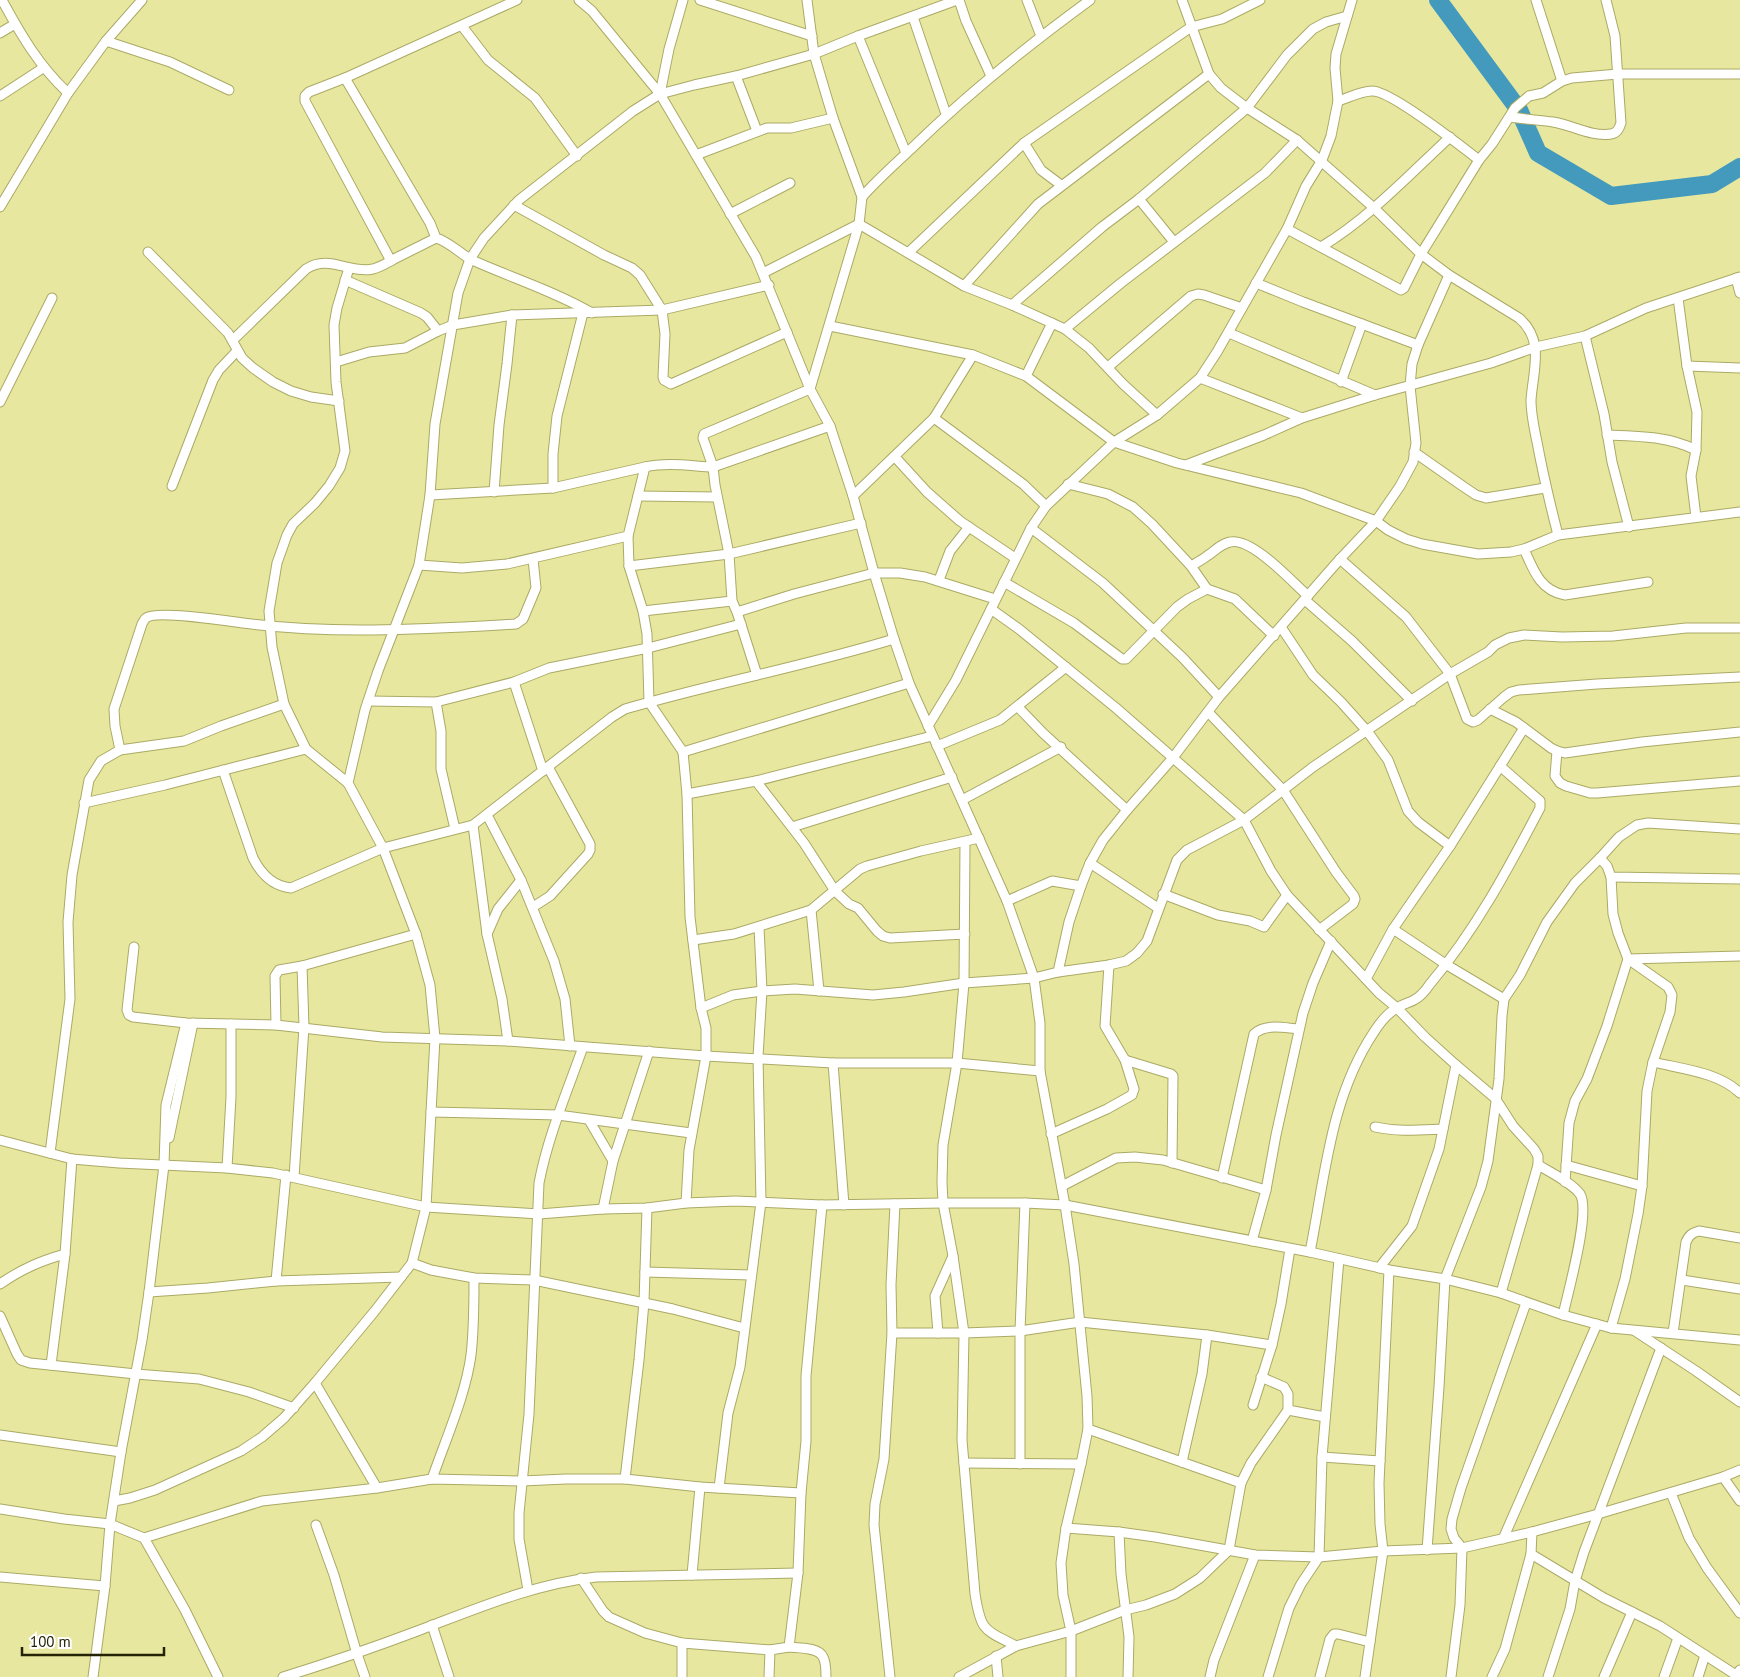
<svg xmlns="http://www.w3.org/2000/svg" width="1740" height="1677" viewBox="0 0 1740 1677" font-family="'PT Sans',sans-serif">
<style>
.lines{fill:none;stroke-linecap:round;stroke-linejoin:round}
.river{stroke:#439abd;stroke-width:18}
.street-casing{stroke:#abaa65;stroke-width:11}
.street{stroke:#fff;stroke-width:9}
</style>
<rect width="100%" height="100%" fill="#e8e7a0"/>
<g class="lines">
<polyline class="river" points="1438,0 1519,110 1538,153 1611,196 1712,184 1740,167"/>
<g class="street-casing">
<g id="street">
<path d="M2,0C21,35 39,66 68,93"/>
<path d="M517,0L345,78L430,223L436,238C450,242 460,254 472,260C512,278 554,291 592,313"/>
<polyline points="579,0 592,11 660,94 756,257 810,389 830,426 853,496 874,573 894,639 909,683 1007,901 1034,978 1040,1023 1040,1071 1065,1205 1074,1264 1087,1396 1088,1429 1081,1464 1066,1528 1061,1563 1063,1595 1071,1631 1071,1677"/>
<polyline points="700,0 812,36"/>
<polyline points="959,0 966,21 991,76"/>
<polyline points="1027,0 1041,36"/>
<path d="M1182,0L1209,74L1221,88L1247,108L1297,140L1374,208L1421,254L1449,275L1519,318C1545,340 1533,371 1531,400C1531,414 1534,428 1537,442C1543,474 1550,504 1558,535"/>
<polyline points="1536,0 1562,81"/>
<polyline points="913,17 946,114"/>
<polyline points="462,26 488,60 535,98 577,156"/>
<polyline points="0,33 15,24"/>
<polyline points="858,36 906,153"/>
<polyline points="106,41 170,62 229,90"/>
<polyline points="736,76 757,131"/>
<polyline points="345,78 309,92 305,96 305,101 391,261"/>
<polyline points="660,94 669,49 683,0"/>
<polyline points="0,96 43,68"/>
<path d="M1338,101C1348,98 1361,91 1372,91C1390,90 1461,146 1479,160"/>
<path d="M1510,117C1524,119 1538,120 1553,122C1572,125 1591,137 1611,134C1617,133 1619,129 1621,123L1615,36L1606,0"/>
<polyline points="1024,143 1041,170 1061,185"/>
<polyline points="696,155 767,128 791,128 833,118"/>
<path d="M862,197C877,180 894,165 911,149C967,94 1027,46 1090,0"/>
<polyline points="1139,199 1174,242"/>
<polyline points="514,205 604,255 632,268 640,275 662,310 665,334 663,377 664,380 671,384 787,332"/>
<polyline points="0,207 68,93 106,41 142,0"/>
<polyline points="730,214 790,183"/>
<polyline points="1287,229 1401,290 1404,288 1421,254 1479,160 1492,144 1515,108 1529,96 1543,93 1562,81 1572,78 1618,74 1740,74"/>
<path d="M1321,247C1369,218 1409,175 1450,137"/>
<polyline points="148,252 228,333 242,358 253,368 273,382 291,391 311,397 339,401"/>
<polyline points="908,253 1024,143 1191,27 1222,19 1260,0"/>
<polyline points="763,273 859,224 964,286 1012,305 1065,329 1089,348 1123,384 1157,415"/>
<polyline points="1736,278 1740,293"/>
<polyline points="345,280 421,313 427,317 438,331"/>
<polyline points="1256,283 1303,302 1418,345"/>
<polyline points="964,286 1038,204 1209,74"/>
<polyline points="1678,298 1687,366 1697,412 1696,450 1691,476 1696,517"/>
<polyline points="1012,305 1102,227 1139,199 1247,108 1287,55 1313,29 1326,22 1347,16"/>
<polyline points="830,326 973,355 1026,376 1114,442 1177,463 1301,493 1376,521 1388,530 1406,539 1422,544 1478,554 1511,552 1524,549 1558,535 1740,512"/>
<polyline points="1065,329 1121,283 1265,173 1297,140"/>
<polyline points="1229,333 1375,395"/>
<polyline points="1585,336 1604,414 1612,462 1629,527"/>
<path d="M233,340L306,269C329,254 349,274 373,269C381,267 387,263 394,259C408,252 422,245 436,238"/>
<polyline points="336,362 369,352 405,348 438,331 453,325 512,315 662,310 769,285"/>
<polyline points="1687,366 1740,368"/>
<polyline points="1108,367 1191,296 1198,294 1204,295 1242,308"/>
<polyline points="1026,376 1052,323"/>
<polyline points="1200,378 1302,418"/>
<polyline points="1341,382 1362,324"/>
<polyline points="0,402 52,298"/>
<polyline points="934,418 1023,484 1046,506"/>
<path d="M1607,435C1638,436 1668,436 1696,450"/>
<polyline points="1414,452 1464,487 1476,495 1486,498 1545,488"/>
<polyline points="895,457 927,492 960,521 1015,558"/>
<polyline points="1186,465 1264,435 1302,418 1375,395 1491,363 1536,347 1585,336 1646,308 1740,277"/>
<polyline points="1068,484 1108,494 1133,507 1152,524 1191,566 1207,589 1235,599 1274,636"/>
<polyline points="172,486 213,380 219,370 237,351"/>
<polyline points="553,488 553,454 557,416 583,313"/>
<polyline points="494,492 499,425 507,364 512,315"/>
<polyline points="430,495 553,488 645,467"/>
<polyline points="638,496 717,497"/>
<polyline points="853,496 934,418 973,355"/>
<polyline points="1031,528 1103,583 1183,658 1219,697"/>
<polyline points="628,536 629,566 643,611 647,634 649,702 683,752 909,683"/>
<path d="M1524,549C1533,569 1540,591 1565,595L1648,582"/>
<polyline points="1340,559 1406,617 1450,674 1467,719 1473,722 1478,720 1504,697 1511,692 1519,690 1597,684 1740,677"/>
<path d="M419,565L462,568L507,564L628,536L645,467C667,462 691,466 713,467L703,438L704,434L810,389L859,224L862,197L833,118L814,54L807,0"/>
<polyline points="629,566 729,554 861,523"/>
<path d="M1191,566C1196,563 1202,560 1207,556C1215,551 1220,544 1230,542C1252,537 1292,582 1308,596"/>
<polyline points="939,580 950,551 969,527"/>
<polyline points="1004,582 1074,623 1122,659 1126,659 1177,607 1188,599 1207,589"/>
<polyline points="1305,600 1352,641 1412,701"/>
<polyline points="991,609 1019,629 1116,708 1244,820 1271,871 1287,895 1379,993 1397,1008 1425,1037 1456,1065 1495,1098 1513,1126 1534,1149 1538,1156 1538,1165 1501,1293"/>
<polyline points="643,611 732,601"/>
<polyline points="737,612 794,594 874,573 900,573 925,577 995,599"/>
<polyline points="1281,627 1313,675 1341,702 1367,731 1388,760 1408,811 1418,822 1450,846"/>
<polyline points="757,675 737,612 732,601 729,554 715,485 713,467 830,426"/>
<polyline points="514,682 543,771"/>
<polyline points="368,701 436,702 441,731 441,769 455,829"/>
<polyline points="436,702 514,682 549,668 648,648 741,624"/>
<polyline points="1018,707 1043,733 1127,810"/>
<polyline points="1490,709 1516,722 1551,748 1557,751 1565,753 1642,742 1740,732"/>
<polyline points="1208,712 1283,790 1336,872 1354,896 1355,899 1353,904 1319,930"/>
<polyline points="928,726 956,680 1031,528 1046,506 1114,442 1157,415 1200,378 1217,352 1287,229 1306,186 1322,160 1331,136 1338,101 1335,68 1336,54 1352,0"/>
<polyline points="937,746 1000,720 1066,667"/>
<path d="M120,750L115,726L114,709L142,624C142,624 145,618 146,618C155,610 228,621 243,623C333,635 426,629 516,624L523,619L536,588L533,559"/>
<polyline points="1557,751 1555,776 1560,783 1566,786 1590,793 1597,793 1740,781"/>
<polyline points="683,752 687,794 690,917 701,1008 706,1028 706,1056 689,1150 686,1203"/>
<path d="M223,770L253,858C261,874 272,886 291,888L383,848L473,825L612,717L625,709C714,683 806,666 894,639"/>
<polyline points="756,781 804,843 835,891 849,904 858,908 877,931 883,936 890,938 965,934"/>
<polyline points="348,783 306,749 284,704 272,647 269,611 277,563 287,535 293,524 315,503 329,486 340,468 345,451 336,382 334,325 337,308 349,268"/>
<polyline points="687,794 756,781 932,736"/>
<polyline points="962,800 1061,747"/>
<polyline points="84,803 165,785 306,749"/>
<polyline points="487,815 521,880 554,961 565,999 570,1046"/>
<polyline points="473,825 487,934 502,999 508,1041"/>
<polyline points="792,827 952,777"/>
<path d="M965,842L964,983L957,1063L943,1145L942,1182L943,1203L953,1256L964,1333L962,1440L975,1594C981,1632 984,1629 1016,1646"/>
<polyline points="1600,858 1607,866 1611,877 1740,879"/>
<polyline points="1090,863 1158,908"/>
<polyline points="1163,894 1218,915 1250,921 1264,927 1287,895"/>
<polyline points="1007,901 1052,881 1081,886"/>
<polyline points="533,907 550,896 588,854 590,850 590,844 548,767"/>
<polyline points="811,910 819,991"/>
<polyline points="1393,929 1447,965 1504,999"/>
<polyline points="487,934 498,909 521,880"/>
<polyline points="693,940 734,934 811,910 860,869 867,866 921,851 979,838"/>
<polyline points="134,947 127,1010 129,1015 133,1017 186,1023 276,1025 382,1037 508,1041 706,1056 833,1063 957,1063 1040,1071"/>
<polyline points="1628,959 1740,956"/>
<polyline points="1058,972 1069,922 1081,886 1090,863 1103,840 1127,810 1172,759 1219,697 1340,559 1376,521 1400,486 1413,462 1416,443 1410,386 1412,364 1418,345 1449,275"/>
<polyline points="1366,979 1393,929 1450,846 1524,728"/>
<polyline points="701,1008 733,995 762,991 795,989 873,995 904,992 964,983 1034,978 1058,972 1109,965 1126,961 1137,953 1147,941 1177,860 1187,850 1244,820 1313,767 1450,674 1488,652 1495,645 1509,638 1524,635 1562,637 1613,636 1686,628 1740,628"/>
<polyline points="276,1025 275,976 279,970 302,966 416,934"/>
<polyline points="1125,1060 1171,1074 1173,1076 1172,1163"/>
<path d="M1653,1062C1682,1069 1718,1072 1740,1093"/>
<polyline points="833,1063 844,1205"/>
<polyline points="431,1112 558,1115 691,1133"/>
<polyline points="589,1120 613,1161"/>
<path d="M1375,1127C1398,1132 1419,1130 1443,1129"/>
<polyline points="1051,1134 1107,1109 1132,1095 1134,1089 1125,1060 1105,1026 1109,965"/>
<polyline points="169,1138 193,1023"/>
<polyline points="0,1140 72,1159 119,1163 227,1168 273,1173 426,1207 539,1214 603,1209 647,1208 686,1203 736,1201 822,1205 943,1203 1025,1203 1065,1205 1310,1252 1389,1270 1445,1279 1501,1293 1563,1315 1611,1328 1740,1340"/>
<polyline points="50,1153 70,999 68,922 72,875 89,780 101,761 120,750 184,741 221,726 284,704"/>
<path d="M1538,1165C1550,1172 1572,1183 1580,1194C1591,1211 1568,1292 1563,1315"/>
<polyline points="1566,1165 1642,1186"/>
<polyline points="227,1168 231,1097 231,1024"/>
<polyline points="294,1177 304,1027 302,966"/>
<path d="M1222,1178L1254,1034C1266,1023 1284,1028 1299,1029"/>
<polyline points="1565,1182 1569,1123 1575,1101 1587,1079 1607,1026 1628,959"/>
<polyline points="1062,1186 1116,1158 1135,1157 1163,1160 1266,1190"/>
<polyline points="603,1209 613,1161 649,1051"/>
<polyline points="1252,1241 1266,1190 1276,1135 1303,1013 1313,983 1331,941"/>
<path d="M1310,1252C1325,1177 1330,1098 1374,1032C1379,1024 1388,1013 1397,1008C1402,1004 1409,1003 1414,1000C1420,997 1426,990 1430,984C1475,931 1508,869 1540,808V801L1500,766"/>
<polyline points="412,1263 431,1270 474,1278 534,1280 673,1309 744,1328"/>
<polyline points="1379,1268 1412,1226 1439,1149 1456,1065"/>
<polyline points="645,1272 751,1275"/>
<polyline points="1682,1280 1740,1289"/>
<polyline points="276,1281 286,1175"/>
<path d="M0,1284C22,1269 40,1261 65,1254"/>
<polyline points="149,1292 208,1288 276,1281 401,1277"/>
<polyline points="0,1316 17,1354 21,1360 30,1363 136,1374 199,1379 249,1392 294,1408"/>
<polyline points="1611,1328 1625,1279 1638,1214 1642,1186 1647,1091 1653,1062 1670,1012 1672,995 1668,987 1628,959 1618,933 1613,914 1611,877"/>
<polyline points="1635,1331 1696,1371 1740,1402"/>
<polyline points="892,1333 964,1333 1020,1331 1080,1322 1207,1335 1272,1345 1281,1304 1290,1249"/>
<polyline points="938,1333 935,1296 953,1256"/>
<path d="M1673,1333L1686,1242C1689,1235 1692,1233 1699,1231L1740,1238"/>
<polyline points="51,1365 65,1254 72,1159"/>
<polyline points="315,1383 377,1488"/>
<polyline points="1253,1405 1272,1345"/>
<polyline points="1288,1410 1325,1417"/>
<polyline points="0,1435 121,1452"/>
<polyline points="1322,1457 1380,1461"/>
<polyline points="1182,1462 1202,1374 1207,1335"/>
<polyline points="964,1463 1081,1464"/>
<polyline points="1020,1464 1020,1331 1025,1203"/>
<polyline points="1723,1477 1740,1501"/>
<path d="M432,1479C445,1441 466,1394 471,1355C474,1330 474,1304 474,1278"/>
<polyline points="625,1479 639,1360 644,1302 647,1208"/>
<polyline points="1241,1483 1251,1463 1288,1410 1288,1394 1284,1387 1261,1377"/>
<polyline points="719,1488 728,1413 740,1367 761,1202 758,1057 762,991 759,927"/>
<polyline points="1671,1493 1689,1538 1707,1568 1740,1613"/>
<polyline points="114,1501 130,1498 155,1490 241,1451 262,1437 284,1418 315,1383 374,1312 412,1263 426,1207 431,1112 435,1038 430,985 416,934 383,848 348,783 365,710 378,671 419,565 430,495 435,424 458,293 470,259 484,238 519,200 633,111 660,94 694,85 736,76 814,54 858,36 957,0"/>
<polyline points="0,1509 64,1519 110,1524 144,1538 185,1610 218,1677"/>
<polyline points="316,1525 334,1575 357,1654 365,1677"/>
<polyline points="1066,1528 1119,1532 1155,1537 1255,1555 1319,1557 1383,1551 1462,1548 1532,1532 1598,1514 1723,1477 1740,1470"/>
<polyline points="1119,1532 1121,1574 1129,1637 1128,1677"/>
<polyline points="144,1538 262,1501 377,1488 432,1479 522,1481 566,1479 625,1479 700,1487 801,1493"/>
<polyline points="1503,1539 1597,1324"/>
<polyline points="1427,1550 1439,1387 1445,1279 1481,1187 1488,1161 1499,1079 1502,1016 1504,999 1520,975 1547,922 1575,883 1600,858 1619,837 1637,825 1648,823 1740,829"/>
<polyline points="1531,1554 1604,1598 1660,1626 1736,1675 1740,1670"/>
<polyline points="692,1575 700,1487"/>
<polyline points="0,1577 105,1586"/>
<polyline points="581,1578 603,1611 609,1617 645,1633 682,1643 770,1650"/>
<path d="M528,1590L519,1539V1513L529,1414L539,1183C548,1136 567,1092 583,1047"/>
<polyline points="432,1625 449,1677"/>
<polyline points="682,1643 682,1677"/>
<path d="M789,1647C798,1648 819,1647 823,1657C826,1662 826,1671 826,1677"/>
<polyline points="996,1656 998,1677"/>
<polyline points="93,1677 105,1586 110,1524 121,1452 142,1340 149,1292 164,1165 166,1105 186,1023"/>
<path d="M283,1677C329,1663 375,1647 420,1630C478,1608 534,1584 596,1577L798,1573"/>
<polyline points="769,1677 770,1650 789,1647 798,1573 801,1493 806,1441 806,1376 822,1205"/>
<polyline points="890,1677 874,1525 875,1504 884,1459 892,1333 891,1285 895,1204"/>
<polyline points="959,1677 1016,1646 1071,1631 1125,1610 1146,1605 1175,1594 1200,1578 1229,1550 1241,1483 1088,1429"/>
<polyline points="1210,1677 1214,1660 1255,1555"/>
<polyline points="1268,1677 1289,1608 1301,1584 1319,1557 1322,1457 1339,1259"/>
<polyline points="1320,1677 1330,1639 1334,1634 1338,1634 1370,1642"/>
<polyline points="1365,1677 1383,1551 1380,1524 1379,1483 1389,1270"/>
<polyline points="1451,1677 1460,1605 1462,1548 1454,1538 1451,1529 1452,1519 1461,1488 1526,1303"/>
<polyline points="1492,1677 1505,1649 1531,1554 1532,1532"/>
<polyline points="1548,1677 1570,1609 1575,1581 1584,1552 1661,1348"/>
<polyline points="1604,1677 1632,1612"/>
<polyline points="1664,1677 1678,1638"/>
<polyline points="1698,1677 1705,1655"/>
</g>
</g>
<use href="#street" class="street"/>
</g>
<path d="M22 1647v8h142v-8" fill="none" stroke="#242306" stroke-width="2.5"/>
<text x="30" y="1647" font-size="15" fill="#242306" stroke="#ffffff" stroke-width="4" paint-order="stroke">100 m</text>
</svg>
